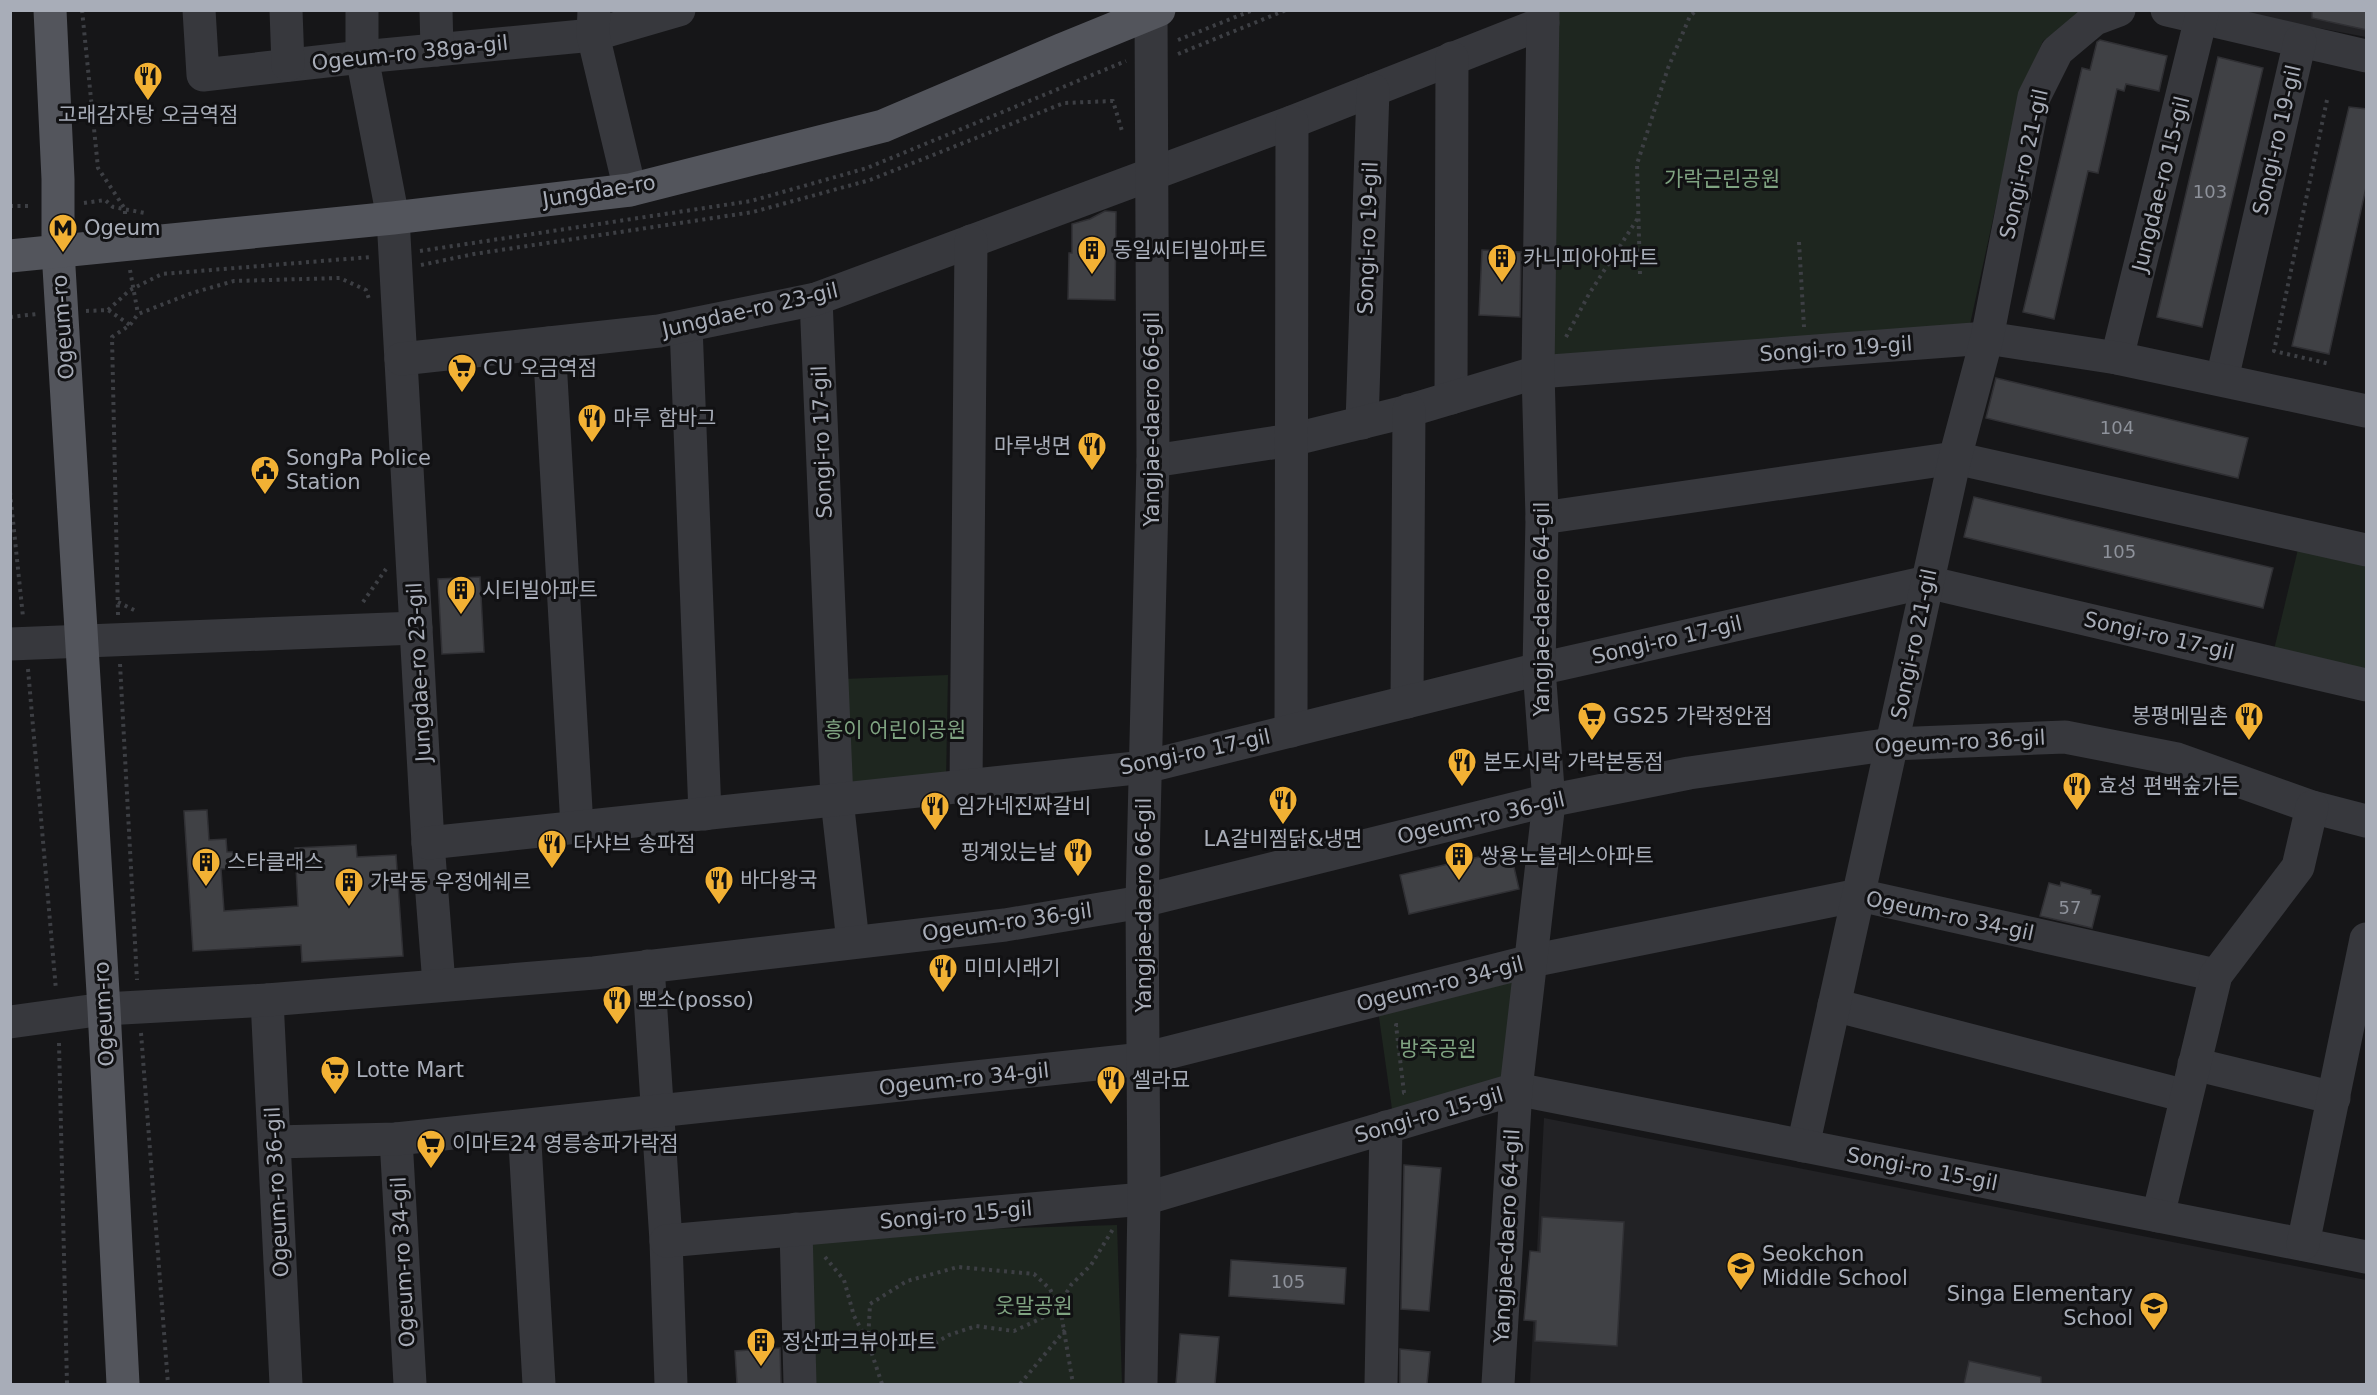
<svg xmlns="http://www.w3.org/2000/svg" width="2377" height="1395" viewBox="0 0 2377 1395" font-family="'DejaVu Sans','Noto Sans KR',sans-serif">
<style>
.built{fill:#222225}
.green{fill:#1e261f}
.building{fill:#404145;stroke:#303034;stroke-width:1.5}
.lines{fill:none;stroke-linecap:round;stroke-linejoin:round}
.path{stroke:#3d3f44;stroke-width:4;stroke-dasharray:3 4.5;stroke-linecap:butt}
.minor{stroke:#37383d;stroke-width:33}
.major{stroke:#53555c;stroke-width:33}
.labels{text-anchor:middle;stroke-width:6;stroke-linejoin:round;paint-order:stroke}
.number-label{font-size:18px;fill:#8e929b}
.street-label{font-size:21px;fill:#a8adb8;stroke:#111113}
.poi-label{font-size:21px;fill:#a8adb8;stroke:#111113;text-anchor:start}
.park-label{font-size:21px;fill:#7fa381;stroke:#111113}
</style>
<rect width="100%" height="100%" fill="#161618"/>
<g class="built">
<polygon points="2229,11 2366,11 2366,37"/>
<polygon points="1544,1118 2366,1280 2366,1384 1530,1384"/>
</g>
<g class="green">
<polygon points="1559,11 2085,11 2043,41 2020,95 1969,329 1547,362"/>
<polygon points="2299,545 2366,560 2366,678 2272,658"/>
<polygon points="948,675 946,780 845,790 843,679"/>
<polygon points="1520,978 1507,1081 1393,1116 1378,1010"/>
<polygon points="1117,1225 1122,1384 816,1384 811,1234"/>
</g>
<g class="building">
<polygon points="2312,10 2367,10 2367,30 2312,18"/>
<polygon points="2100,40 2167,56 2159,91 2126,84 2124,91 2117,89 2098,173 2088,171 2054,319 2023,312 2082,68 2090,70 2097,42"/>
<polygon points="2218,57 2263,68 2202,327 2157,317"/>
<polygon points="2349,107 2367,109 2367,183 2329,354 2292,346"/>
<polygon points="1105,211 1116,212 1115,300 1068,299 1069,253 1072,253 1072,224 1090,219"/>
<polygon points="1482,250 1521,252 1520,317 1479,315"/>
<polygon points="1996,378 2248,438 2238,478 1986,418"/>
<polygon points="1974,497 2273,568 2263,608 1964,537"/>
<polygon points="480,577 484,652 442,654 438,579"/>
<polygon points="207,810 209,840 226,839 227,852 235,852 236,868 221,869 224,911 298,906 295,848 356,845 357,857 396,855 403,956 302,962 301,945 193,951 184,811"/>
<polygon points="1510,850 1519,889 1409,914 1400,875"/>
<polygon points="2061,882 2091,890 2091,894 2100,896 2092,928 2040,916 2049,883 2060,886"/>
<polygon points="1404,1165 1441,1168 1429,1311 1401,1309"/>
<polygon points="1542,1217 1624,1222 1617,1346 1535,1341 1536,1321 1524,1320 1530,1251 1540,1252"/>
<polygon points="1231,1260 1346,1268 1344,1304 1229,1296"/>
<polygon points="1180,1334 1219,1337 1215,1384 1176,1384"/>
<polygon points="780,1348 781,1384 737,1384 735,1351"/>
<polygon points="1400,1349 1430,1352 1427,1384 1400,1384"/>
<polygon points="1969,1361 2041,1377 2041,1384 1964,1384"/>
</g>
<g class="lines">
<g class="path">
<polyline points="82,10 98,168 125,209 125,218"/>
<polyline points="1178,40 1253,10"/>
<polyline points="1178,54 1286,10"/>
<polyline points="2327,100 2274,351 2330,364"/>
<polyline points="84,203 105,200 113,207 145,213"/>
<polyline points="10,206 31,206"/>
<polyline points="1799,242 1804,327"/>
<polyline points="420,251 751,201 867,168 1126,61"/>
<polyline points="421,265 474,254 753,212 870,180 1064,103 1113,101 1122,131"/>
<polyline points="130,270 138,314"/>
<polyline points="1640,274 1637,164 1668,68 1690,16 1697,10"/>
<polyline points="108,310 130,290 162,274 371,257"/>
<polyline points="86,311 108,310 130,325"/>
<polyline points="10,317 37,314"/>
<polyline points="1566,337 1589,294 1638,218"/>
<polyline points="10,492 23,617"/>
<polyline points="118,602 136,611"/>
<polyline points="363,602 386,569"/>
<polyline points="118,615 112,337 130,325 138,314 192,293 234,281 340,278 366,290 369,299"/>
<polyline points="120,664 137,980"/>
<polyline points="28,669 56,990"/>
<polyline points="1398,1025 1396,1025 1404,1093 1407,1093"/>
<polyline points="141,1033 168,1384"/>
<polyline points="59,1043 67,1384"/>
<polyline points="825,1257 844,1280 854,1316 868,1342 895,1339 932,1345 949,1335 976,1326 1014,1331 1042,1318 1058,1307 1071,1285 1091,1265 1113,1229"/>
<polyline points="882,1384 868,1342 870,1304 907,1281 958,1267 1034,1274 1050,1289 1061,1313 1073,1384"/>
<polyline points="1020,1384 1065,1330"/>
</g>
<g class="minor">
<polyline points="199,10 203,75 362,57 593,35 679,10"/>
<polyline points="286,10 288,65"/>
<polyline points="362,10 362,57 393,218 428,843 439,984"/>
<polyline points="436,10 437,50"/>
<polyline points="594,10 593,35 630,190"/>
<polyline points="2167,10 2366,56"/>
<polyline points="816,299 837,800 853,942"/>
<polyline points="686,326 705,814"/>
<polyline points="549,343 577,827"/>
<polyline points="2117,358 2203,10"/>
<polyline points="401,359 659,331 816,299 1292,122 1543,23"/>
<polyline points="2222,379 2300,41"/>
<polyline points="1451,398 1452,58"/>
<polyline points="1362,423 1373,90"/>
<polyline points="1153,461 1291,440 1401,413 1538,372 1987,338 2117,358 2366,411"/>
<polyline points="1542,518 1955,458 2366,550"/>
<polyline points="10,644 416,628"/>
<polyline points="1407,702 1409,410"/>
<polyline points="1291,731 1292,122"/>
<polyline points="966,786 971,241"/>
<polyline points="428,843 1145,767 1539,669 1927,582 2366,685"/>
<polyline points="648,966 666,1241 671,1384"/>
<polyline points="267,1000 286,1384"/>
<polyline points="1834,1005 2186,1096"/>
<polyline points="10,1022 104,1009 267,1000 594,973 1005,925 1130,904 1533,804 1689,773 1892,744 2065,737 2177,759 2312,807 2366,821"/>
<polyline points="2194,1064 2334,1098"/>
<polyline points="524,1126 539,1384"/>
<polyline points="396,1139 410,1384"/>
<polyline points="275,1142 396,1139 1143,1059 1531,961 1859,895 2216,975"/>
<polyline points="1803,1146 1955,458 1987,338 2034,97 2057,51 2095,19 2119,10"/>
<polyline points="2158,1216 2216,975 2298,867 2312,807"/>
<polyline points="796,1229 800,1384"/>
<polyline points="666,1241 1144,1199 1516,1089 2366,1257"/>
<polyline points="2303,1244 2366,939"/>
<polyline points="1141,1384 1144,1199 1142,901 1153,461 1151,10"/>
<polyline points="1381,1384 1386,1127"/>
<polyline points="1498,1384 1516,1089 1549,802 1539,669 1542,518 1538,372 1543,10"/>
</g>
<g class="major">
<polyline points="50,10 58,179 58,251 104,1009 123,1384"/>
<polyline points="10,256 393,218 630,190 883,126 1061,50 1159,10"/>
</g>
</g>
<defs>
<g id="restaurant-pin" transform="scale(1.5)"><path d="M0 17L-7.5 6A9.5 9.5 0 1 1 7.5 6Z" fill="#f2b134" stroke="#111113"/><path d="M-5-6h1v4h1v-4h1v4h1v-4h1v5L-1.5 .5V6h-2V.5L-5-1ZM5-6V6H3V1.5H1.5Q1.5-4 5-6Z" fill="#111"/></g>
<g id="metro-pin" transform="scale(1.5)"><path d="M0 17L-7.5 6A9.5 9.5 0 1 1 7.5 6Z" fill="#f2b134" stroke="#111113"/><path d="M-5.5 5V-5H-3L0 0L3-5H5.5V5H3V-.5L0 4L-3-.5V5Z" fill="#111"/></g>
<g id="building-pin" transform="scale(1.5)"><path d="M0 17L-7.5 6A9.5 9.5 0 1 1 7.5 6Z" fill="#f2b134" stroke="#111113"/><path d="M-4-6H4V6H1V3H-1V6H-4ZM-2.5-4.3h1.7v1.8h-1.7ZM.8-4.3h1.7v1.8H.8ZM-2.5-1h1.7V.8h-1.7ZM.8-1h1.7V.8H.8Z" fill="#111"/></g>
<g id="supermarket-pin" transform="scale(1.5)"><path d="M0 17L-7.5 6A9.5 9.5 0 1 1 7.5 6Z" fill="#f2b134" stroke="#111113"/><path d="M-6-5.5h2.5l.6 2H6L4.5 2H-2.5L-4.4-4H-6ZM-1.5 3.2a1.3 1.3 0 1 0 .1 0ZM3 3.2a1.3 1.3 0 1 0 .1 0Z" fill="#111"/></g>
<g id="civic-pin" transform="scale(1.5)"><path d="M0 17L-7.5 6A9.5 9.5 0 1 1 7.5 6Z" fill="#f2b134" stroke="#111113"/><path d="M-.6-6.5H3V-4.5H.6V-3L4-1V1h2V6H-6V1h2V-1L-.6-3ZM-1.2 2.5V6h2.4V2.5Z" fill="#111"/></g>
<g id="school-pin" transform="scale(1.5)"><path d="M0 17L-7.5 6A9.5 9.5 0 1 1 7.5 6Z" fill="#f2b134" stroke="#111113"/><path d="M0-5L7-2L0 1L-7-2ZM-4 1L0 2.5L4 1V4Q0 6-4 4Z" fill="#111"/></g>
</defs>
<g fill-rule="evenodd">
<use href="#restaurant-pin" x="148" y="76"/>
<use href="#metro-pin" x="63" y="228"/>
<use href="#building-pin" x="1092" y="250"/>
<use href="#building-pin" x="1502" y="258"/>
<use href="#supermarket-pin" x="462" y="368"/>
<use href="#restaurant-pin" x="592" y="418"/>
<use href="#restaurant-pin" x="1092" y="446"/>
<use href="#civic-pin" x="265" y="470"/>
<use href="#building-pin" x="461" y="590"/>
<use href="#supermarket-pin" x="1592" y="716"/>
<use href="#restaurant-pin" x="2249" y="716"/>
<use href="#restaurant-pin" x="1462" y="762"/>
<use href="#restaurant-pin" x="2077" y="786"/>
<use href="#restaurant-pin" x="1283" y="800"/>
<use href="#restaurant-pin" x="935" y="806"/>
<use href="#restaurant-pin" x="552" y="844"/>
<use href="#restaurant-pin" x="1078" y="852"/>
<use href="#building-pin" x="1459" y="856"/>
<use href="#building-pin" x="206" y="862"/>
<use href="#restaurant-pin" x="719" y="880"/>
<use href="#building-pin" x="349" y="882"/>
<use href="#restaurant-pin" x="943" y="968"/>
<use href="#restaurant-pin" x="617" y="1000"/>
<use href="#supermarket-pin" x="335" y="1070"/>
<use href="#restaurant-pin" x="1111" y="1080"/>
<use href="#supermarket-pin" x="431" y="1144"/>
<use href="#school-pin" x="1741" y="1266"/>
<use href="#school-pin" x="2154" y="1306"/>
<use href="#building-pin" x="761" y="1342"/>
</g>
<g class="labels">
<g class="number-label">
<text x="2210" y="198">103</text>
<text x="2117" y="434">104</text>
<text x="2119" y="558">105</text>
<text x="2070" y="914">57</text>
<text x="1288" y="1288">105</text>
</g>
<g class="street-label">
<text transform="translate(410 53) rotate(-6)" y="7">Ogeum-ro 38ga-gil</text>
<text transform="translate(2277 140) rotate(-77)" y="7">Songi-ro 19-gil</text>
<text transform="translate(2024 164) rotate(-77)" y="7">Songi-ro 21-gil</text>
<text transform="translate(2161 184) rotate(-76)" y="7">Jungdae-ro 15-gil</text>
<text transform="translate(599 191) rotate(-9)" y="7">Jungdae-ro</text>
<text transform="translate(1368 238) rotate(-88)" y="7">Songi-ro 19-gil</text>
<text transform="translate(750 310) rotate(-13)" y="7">Jungdae-ro 23-gil</text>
<text transform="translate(63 327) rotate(-94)" y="7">Ogeum-ro</text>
<text transform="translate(1836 349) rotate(-4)" y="7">Songi-ro 19-gil</text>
<text transform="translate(1152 419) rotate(-90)" y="7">Yangjae-daero 66-gil</text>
<text transform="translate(822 442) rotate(-92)" y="7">Songi-ro 17-gil</text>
<text transform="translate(1542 609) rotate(-90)" y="7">Yangjae-daero 64-gil</text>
<text transform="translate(2159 636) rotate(13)" y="7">Songi-ro 17-gil</text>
<text transform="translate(1667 640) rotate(-13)" y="7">Songi-ro 17-gil</text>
<text transform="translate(1914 644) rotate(-78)" y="7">Songi-ro 21-gil</text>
<text transform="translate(419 672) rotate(-93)" y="7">Jungdae-ro 23-gil</text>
<text transform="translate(1960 742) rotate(-3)" y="7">Ogeum-ro 36-gil</text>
<text transform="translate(1195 752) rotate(-12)" y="7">Songi-ro 17-gil</text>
<text transform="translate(1481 818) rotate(-13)" y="7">Ogeum-ro 36-gil</text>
<text transform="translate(1144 905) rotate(-90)" y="7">Yangjae-daero 66-gil</text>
<text transform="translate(1950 916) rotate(12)" y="7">Ogeum-ro 34-gil</text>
<text transform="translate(1007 922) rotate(-8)" y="7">Ogeum-ro 36-gil</text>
<text transform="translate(1440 984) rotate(-14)" y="7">Ogeum-ro 34-gil</text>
<text transform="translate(104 1014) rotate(-93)" y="7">Ogeum-ro</text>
<text transform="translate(964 1079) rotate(-6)" y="7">Ogeum-ro 34-gil</text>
<text transform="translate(1429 1115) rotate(-16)" y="7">Songi-ro 15-gil</text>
<text transform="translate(1922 1169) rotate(11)" y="7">Songi-ro 15-gil</text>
<text transform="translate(277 1192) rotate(-93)" y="7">Ogeum-ro 36-gil</text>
<text transform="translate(956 1215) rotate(-5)" y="7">Songi-ro 15-gil</text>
<text transform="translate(1507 1236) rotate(-87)" y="7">Yangjae-daero 64-gil</text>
<text transform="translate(403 1262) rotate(-93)" y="7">Ogeum-ro 34-gil</text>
</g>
<g class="poi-label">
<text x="148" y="122" text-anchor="middle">고래감자탕 오금역점</text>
<text x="84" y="235">Ogeum</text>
<text x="1113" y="257">동일씨티빌아파트</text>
<text x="1523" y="265">카니피아아파트</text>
<text x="483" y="375">CU 오금역점</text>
<text x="613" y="425">마루 함바그</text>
<text x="1071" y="453" text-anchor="end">마루냉면</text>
<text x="286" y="465">SongPa Police<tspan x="286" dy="24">Station</tspan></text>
<text x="482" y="597">시티빌아파트</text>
<text x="1613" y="723">GS25 가락정안점</text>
<text x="2228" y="723" text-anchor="end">봉평메밀촌</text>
<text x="1483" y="769">본도시락 가락본동점</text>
<text x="2098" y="793">효성 편백숲가든</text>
<text x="956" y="813">임가네진짜갈비</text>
<text x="1283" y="846" text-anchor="middle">LA갈비찜닭&amp;냉면</text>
<text x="573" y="851">다샤브 송파점</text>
<text x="1057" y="859" text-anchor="end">핑계있는날</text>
<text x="1480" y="863">쌍용노블레스아파트</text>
<text x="227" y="869">스타클래스</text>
<text x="740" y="887">바다왕국</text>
<text x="370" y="889">가락동 우정에쉐르</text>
<text x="964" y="975">미미시래기</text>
<text x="638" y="1007">뽀소(posso)</text>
<text x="356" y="1077">Lotte Mart</text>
<text x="1132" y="1087">셀라묘</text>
<text x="452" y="1151">이마트24 영릉송파가락점</text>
<text x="1762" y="1261">Seokchon<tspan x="1762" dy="24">Middle School</tspan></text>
<text x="2133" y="1301" text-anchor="end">Singa Elementary<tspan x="2133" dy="24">School</tspan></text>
<text x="782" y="1349">정산파크뷰아파트</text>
</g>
<g class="park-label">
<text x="1722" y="186">가락근린공원</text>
<text x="895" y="737">흥이 어린이공원</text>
<text x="1438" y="1056">방죽공원</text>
<text x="1034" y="1313">웃말공원</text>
</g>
</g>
<rect width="2377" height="1395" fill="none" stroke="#a8adb8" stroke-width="24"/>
</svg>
